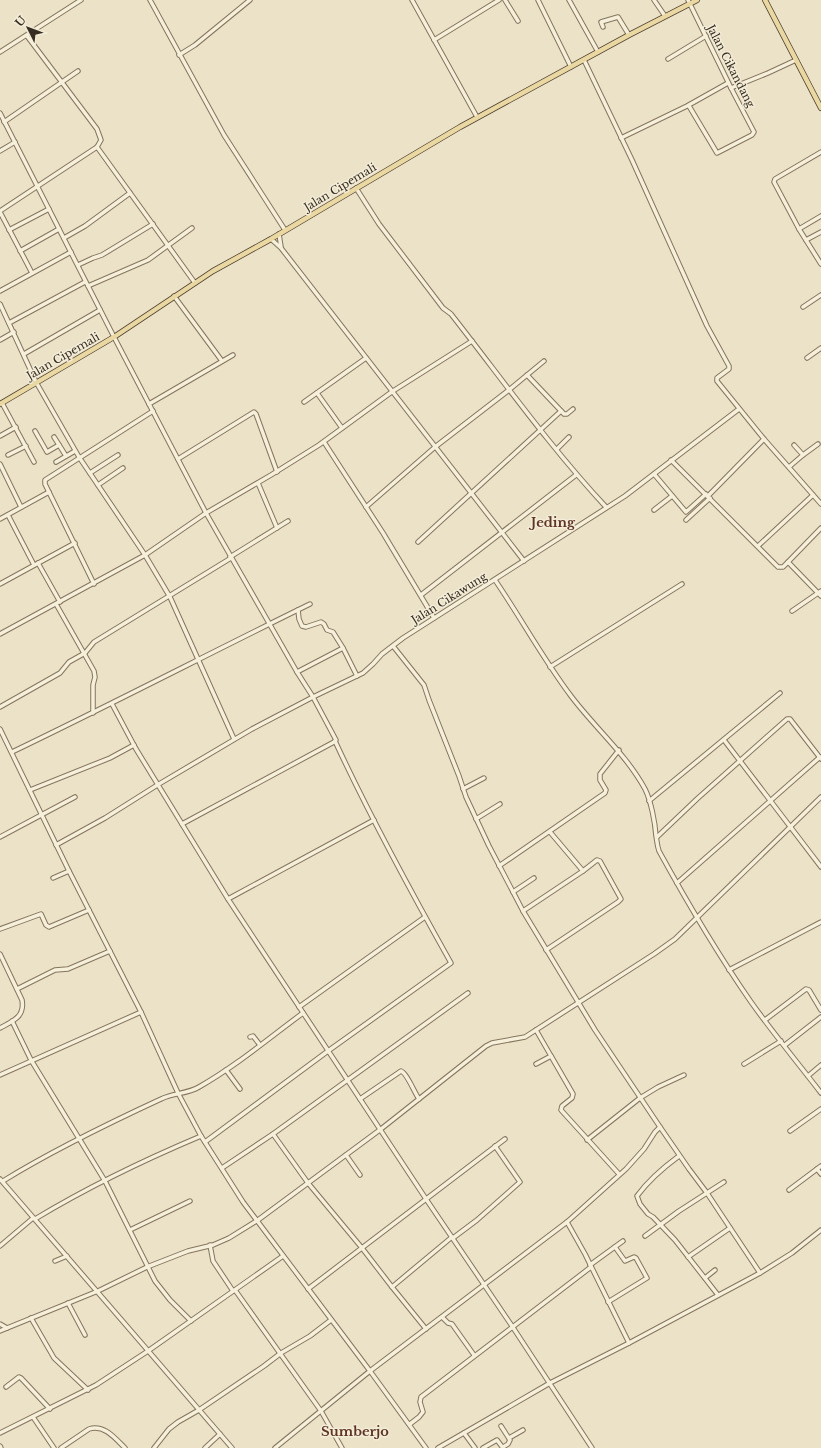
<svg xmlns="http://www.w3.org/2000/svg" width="821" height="1448" viewBox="0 0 821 1448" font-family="'Libre Baskerville',serif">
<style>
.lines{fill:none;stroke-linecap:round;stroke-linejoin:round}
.minor-casing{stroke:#85755e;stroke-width:5.5}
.major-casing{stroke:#534332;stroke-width:6}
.minor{stroke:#f6efda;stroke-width:3.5}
.major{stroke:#ead8a3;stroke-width:4.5}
.labels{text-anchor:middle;stroke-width:3;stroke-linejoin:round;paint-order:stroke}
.street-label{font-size:11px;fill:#372c21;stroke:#f3ecd7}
.quarter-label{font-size:13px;font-weight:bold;fill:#5f3424;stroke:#f3ecd7}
</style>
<rect width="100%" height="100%" fill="#ebe2c8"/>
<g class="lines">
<g class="minor-casing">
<g id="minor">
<polyline points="150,0 224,135 285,230"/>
<polyline points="412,0 477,117"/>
<polyline points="505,0 518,21"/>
<polyline points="538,0 571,67"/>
<polyline points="569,0 598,52"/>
<polyline points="654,0 665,16"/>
<polyline points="688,0 731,88 754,132 752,135 717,153 689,106"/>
<polyline points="603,27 601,22 618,17 629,35"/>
<polyline points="434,40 499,0"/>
<polyline points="0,52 81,0"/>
<polyline points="179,55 195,45 250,0"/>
<polyline points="668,59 706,36"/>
<polyline points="584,60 632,160 707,326 729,366 729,369 717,378 717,381 764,439 821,504"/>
<polyline points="731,88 768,73 796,60"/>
<polyline points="0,113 114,337 206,513 297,672 313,697 336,740 334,742 182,824"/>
<polyline points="4,122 78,71"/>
<polyline points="621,138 687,106 728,83"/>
<polyline points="97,147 195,283"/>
<polyline points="0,151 15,142"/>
<polyline points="821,152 775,179 774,182 799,229 821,264"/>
<path d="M356,188L379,224L443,308L451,314C502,379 550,447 606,507"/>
<polyline points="0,211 97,147 101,140 97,129 27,36"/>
<polyline points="0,212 32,273"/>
<polyline points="799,229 821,216"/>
<polyline points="9,230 49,209"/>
<polyline points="279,234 281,247"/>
<polyline points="64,238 85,226 130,193"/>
<polyline points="271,239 281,248 524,561"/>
<polyline points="806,240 821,232"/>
<polyline points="20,251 59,229"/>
<polyline points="78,265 93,258 102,255 153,224"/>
<polyline points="88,286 148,260 192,228"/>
<polyline points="0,291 71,252"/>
<polyline points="174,296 222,361"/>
<polyline points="0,304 36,382 79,457 145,555 170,597 234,739"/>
<polyline points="803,307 821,295"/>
<polyline points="9,323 85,282"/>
<polyline points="0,340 14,332"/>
<polyline points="24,354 100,310"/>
<polyline points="807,358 821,348"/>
<polyline points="527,375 564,414 567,414 573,409"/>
<polyline points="317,393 342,428"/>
<polyline points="304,402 366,358"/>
<polyline points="2,403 34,462"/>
<polyline points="149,404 233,355"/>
<polyline points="35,431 47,452 59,445"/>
<polyline points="0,436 16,427"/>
<polyline points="54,437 66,456"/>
<polyline points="324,442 383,533 434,618"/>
<polyline points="557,449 569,437"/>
<polyline points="8,455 26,446"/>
<polyline points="803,455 818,444"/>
<polyline points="178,459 254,412 256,414 277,472"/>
<polyline points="671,460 778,567 783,567 788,562 821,596"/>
<polyline points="56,462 75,451"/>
<polyline points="0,464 21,507"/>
<polyline points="789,467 803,455 794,445"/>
<polyline points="90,473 118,455"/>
<polyline points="654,474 686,512 706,494"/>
<polyline points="258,483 277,528"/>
<polyline points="98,485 123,468"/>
<polyline points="708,496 764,439"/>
<polyline points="366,507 435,447 509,390 544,361"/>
<polyline points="654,510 672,496"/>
<polyline points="8,515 34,565"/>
<polyline points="0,519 49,492"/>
<polyline points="686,520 710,498"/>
<polyline points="418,542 561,411"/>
<polyline points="758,546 813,495"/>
<polyline points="230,557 288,521"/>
<polyline points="788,562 821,528"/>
<polyline points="38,563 60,602"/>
<path d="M495,580C521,618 543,659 571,696C595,728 626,754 645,789C651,801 655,822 656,836C657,841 657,845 659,851C687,902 717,953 751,1002C773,1033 798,1063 821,1093"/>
<polyline points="0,584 75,543"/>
<polyline points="94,584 45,484 45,480 153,411"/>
<polyline points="421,595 576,475"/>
<polyline points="56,604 94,671 95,677 93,685 93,713"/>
<polyline points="298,610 299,619 302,626 306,627 321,622 324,624 327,630 333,632 343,648 357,676"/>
<polyline points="792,611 821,591"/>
<polyline points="0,634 145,555 206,513 271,475 319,445 393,391 472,341"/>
<polyline points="393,646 424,685 429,700 459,776 466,797 489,846 523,911 595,1030 660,1127 689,1169 707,1193 760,1273"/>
<polyline points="550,667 682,584"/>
<polyline points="297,672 343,648"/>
<polyline points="112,704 136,749 228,899 426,1199 512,1326 592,1448"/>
<polyline points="0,707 60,673 69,662 85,653 94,642 231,558"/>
<polyline points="0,729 69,871 141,1012 178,1093 201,1136 243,1202 370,1371 567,1222 626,1169 644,1149 655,1132 660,1127"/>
<polyline points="724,740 821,867"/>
<path d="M12,752C112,704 210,653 310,604"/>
<polyline points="463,789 484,778"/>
<polyline points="30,790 110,758 134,745"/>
<polyline points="649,801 780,693"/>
<polyline points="476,819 500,804"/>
<polyline points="0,837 75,797"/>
<polyline points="657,837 698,798 787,719 790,719 821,759"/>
<polyline points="56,845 105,818 159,784 252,729 313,697 363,673 373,664 382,654 403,638 625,496 739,409"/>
<polyline points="499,866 605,793 606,790 600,780 600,774 619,750"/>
<polyline points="53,878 69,871"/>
<polyline points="677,883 820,757"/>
<polyline points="513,892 534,878"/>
<polyline points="228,899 374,820"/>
<polyline points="523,911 583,871 550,832"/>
<polyline points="0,929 41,914 46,925 49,927 89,910"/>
<polyline points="546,950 618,902 621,899 600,861 597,860 583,871"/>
<path d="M0,954L22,1000C25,1017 13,1021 0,1028"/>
<polyline points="729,970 821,922"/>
<polyline points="17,989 55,970 68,969 110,951"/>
<polyline points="299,1007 425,917"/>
<polyline points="765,1020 806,989 809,990 821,1010"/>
<polyline points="12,1021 31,1060 105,1181 155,1281 170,1300 191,1321"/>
<polyline points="536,1030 551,1056 536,1064"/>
<polyline points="250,1037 253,1036 260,1045"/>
<polyline points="785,1045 821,1017"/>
<polyline points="551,1056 573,1094 572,1098 562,1106 561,1110 619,1174"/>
<polyline points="744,1064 781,1041"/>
<polyline points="226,1070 240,1089"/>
<polyline points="0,1075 141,1012"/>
<polyline points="808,1076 821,1065"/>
<path d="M360,1099L401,1071C407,1073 414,1092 419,1099"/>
<polyline points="790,1131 821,1109"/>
<polyline points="273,1134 308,1183 362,1248 392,1287 426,1329"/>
<polyline points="587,1140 640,1098 658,1087 684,1075"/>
<path d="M205,1142L328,1051L451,963C410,890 370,817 335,741"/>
<polyline points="346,1155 360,1175"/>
<path d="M679,1156C664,1167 648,1181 637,1196L640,1204L648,1214L653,1217L675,1240L718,1295"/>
<polyline points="222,1168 273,1134 468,993"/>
<polyline points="817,1169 821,1174"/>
<polyline points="0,1179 232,1448"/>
<path d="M3,1181C53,1150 107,1124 161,1099C173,1093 187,1094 199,1087C236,1066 269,1038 303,1013"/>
<polyline points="789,1190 821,1166"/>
<path d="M35,1219C88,1187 144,1160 201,1136"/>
<polyline points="567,1222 585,1254 629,1343"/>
<polyline points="130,1230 190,1201"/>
<polyline points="645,1236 679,1211 724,1182"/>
<polyline points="453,1238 477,1220 520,1182 495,1146"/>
<polyline points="210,1245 213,1261 233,1291"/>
<polyline points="0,1246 33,1218"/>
<polyline points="688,1257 730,1228"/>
<polyline points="55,1261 67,1256"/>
<polyline points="590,1265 623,1241"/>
<polyline points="705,1278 715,1270"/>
<polyline points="392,1287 452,1237"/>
<polyline points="308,1289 505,1139"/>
<polyline points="235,1290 321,1411 342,1448"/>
<polyline points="608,1302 647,1278 636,1258 634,1257 625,1261 615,1247"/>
<polyline points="68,1303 85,1335"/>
<polyline points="442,1317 448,1323 452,1324 474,1355"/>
<polyline points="31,1318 54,1358 88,1390"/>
<polyline points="0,1324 7,1328"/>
<polyline points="0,1331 98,1291 147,1267 188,1251 213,1245 229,1238 258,1220 381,1129 486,1046 492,1043 525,1037 654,954 675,939 821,797"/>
<polyline points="6,1387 19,1377 21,1378 50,1409"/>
<polyline points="33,1417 54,1448"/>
<polyline points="410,1424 419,1417 423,1412 420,1402 421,1397 591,1267"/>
<polyline points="501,1426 510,1440 508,1444 503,1447"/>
<polyline points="0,1433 96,1385 148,1351 283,1256"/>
<polyline points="464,1433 475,1448"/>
<polyline points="509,1438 523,1430"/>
<polyline points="0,1446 1,1448"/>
<path d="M61,1448L89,1429C104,1424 115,1438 125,1448"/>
<polyline points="154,1448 169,1429 178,1422 199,1410 264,1366 281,1353 310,1336 331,1320"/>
<polyline points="205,1448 220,1434"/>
<polyline points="275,1448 370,1371 426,1448"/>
<polyline points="438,1448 550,1383 629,1343 760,1273 792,1253 821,1230"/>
<polyline points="483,1448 497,1440 503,1448"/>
</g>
</g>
<g class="major-casing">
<g id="major">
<polyline points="765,0 821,108"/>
<polyline points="0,404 114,337 213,271 271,239 460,127 629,35 697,0"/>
</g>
</g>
<use href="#minor" class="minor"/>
<use href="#major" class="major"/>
</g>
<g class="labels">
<g class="street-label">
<text transform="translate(731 66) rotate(63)" y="4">Jalan Cikandang</text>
<text transform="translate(340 187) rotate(-31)" y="4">Jalan Cipemali</text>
<text transform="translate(63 356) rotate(-30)" y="4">Jalan Cipemali</text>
<text transform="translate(449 598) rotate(-32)" y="4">Jalan Cikawung</text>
</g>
<g class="quarter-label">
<text x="553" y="527">Jeding</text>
<text x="355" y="1436">Sumberjo</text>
</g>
</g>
<g transform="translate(28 28) rotate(312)" stroke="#f3ecd7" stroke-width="3" paint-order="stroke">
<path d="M0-3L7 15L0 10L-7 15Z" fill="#372c21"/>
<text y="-6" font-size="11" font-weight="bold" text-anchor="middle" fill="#372c21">U</text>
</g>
</svg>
